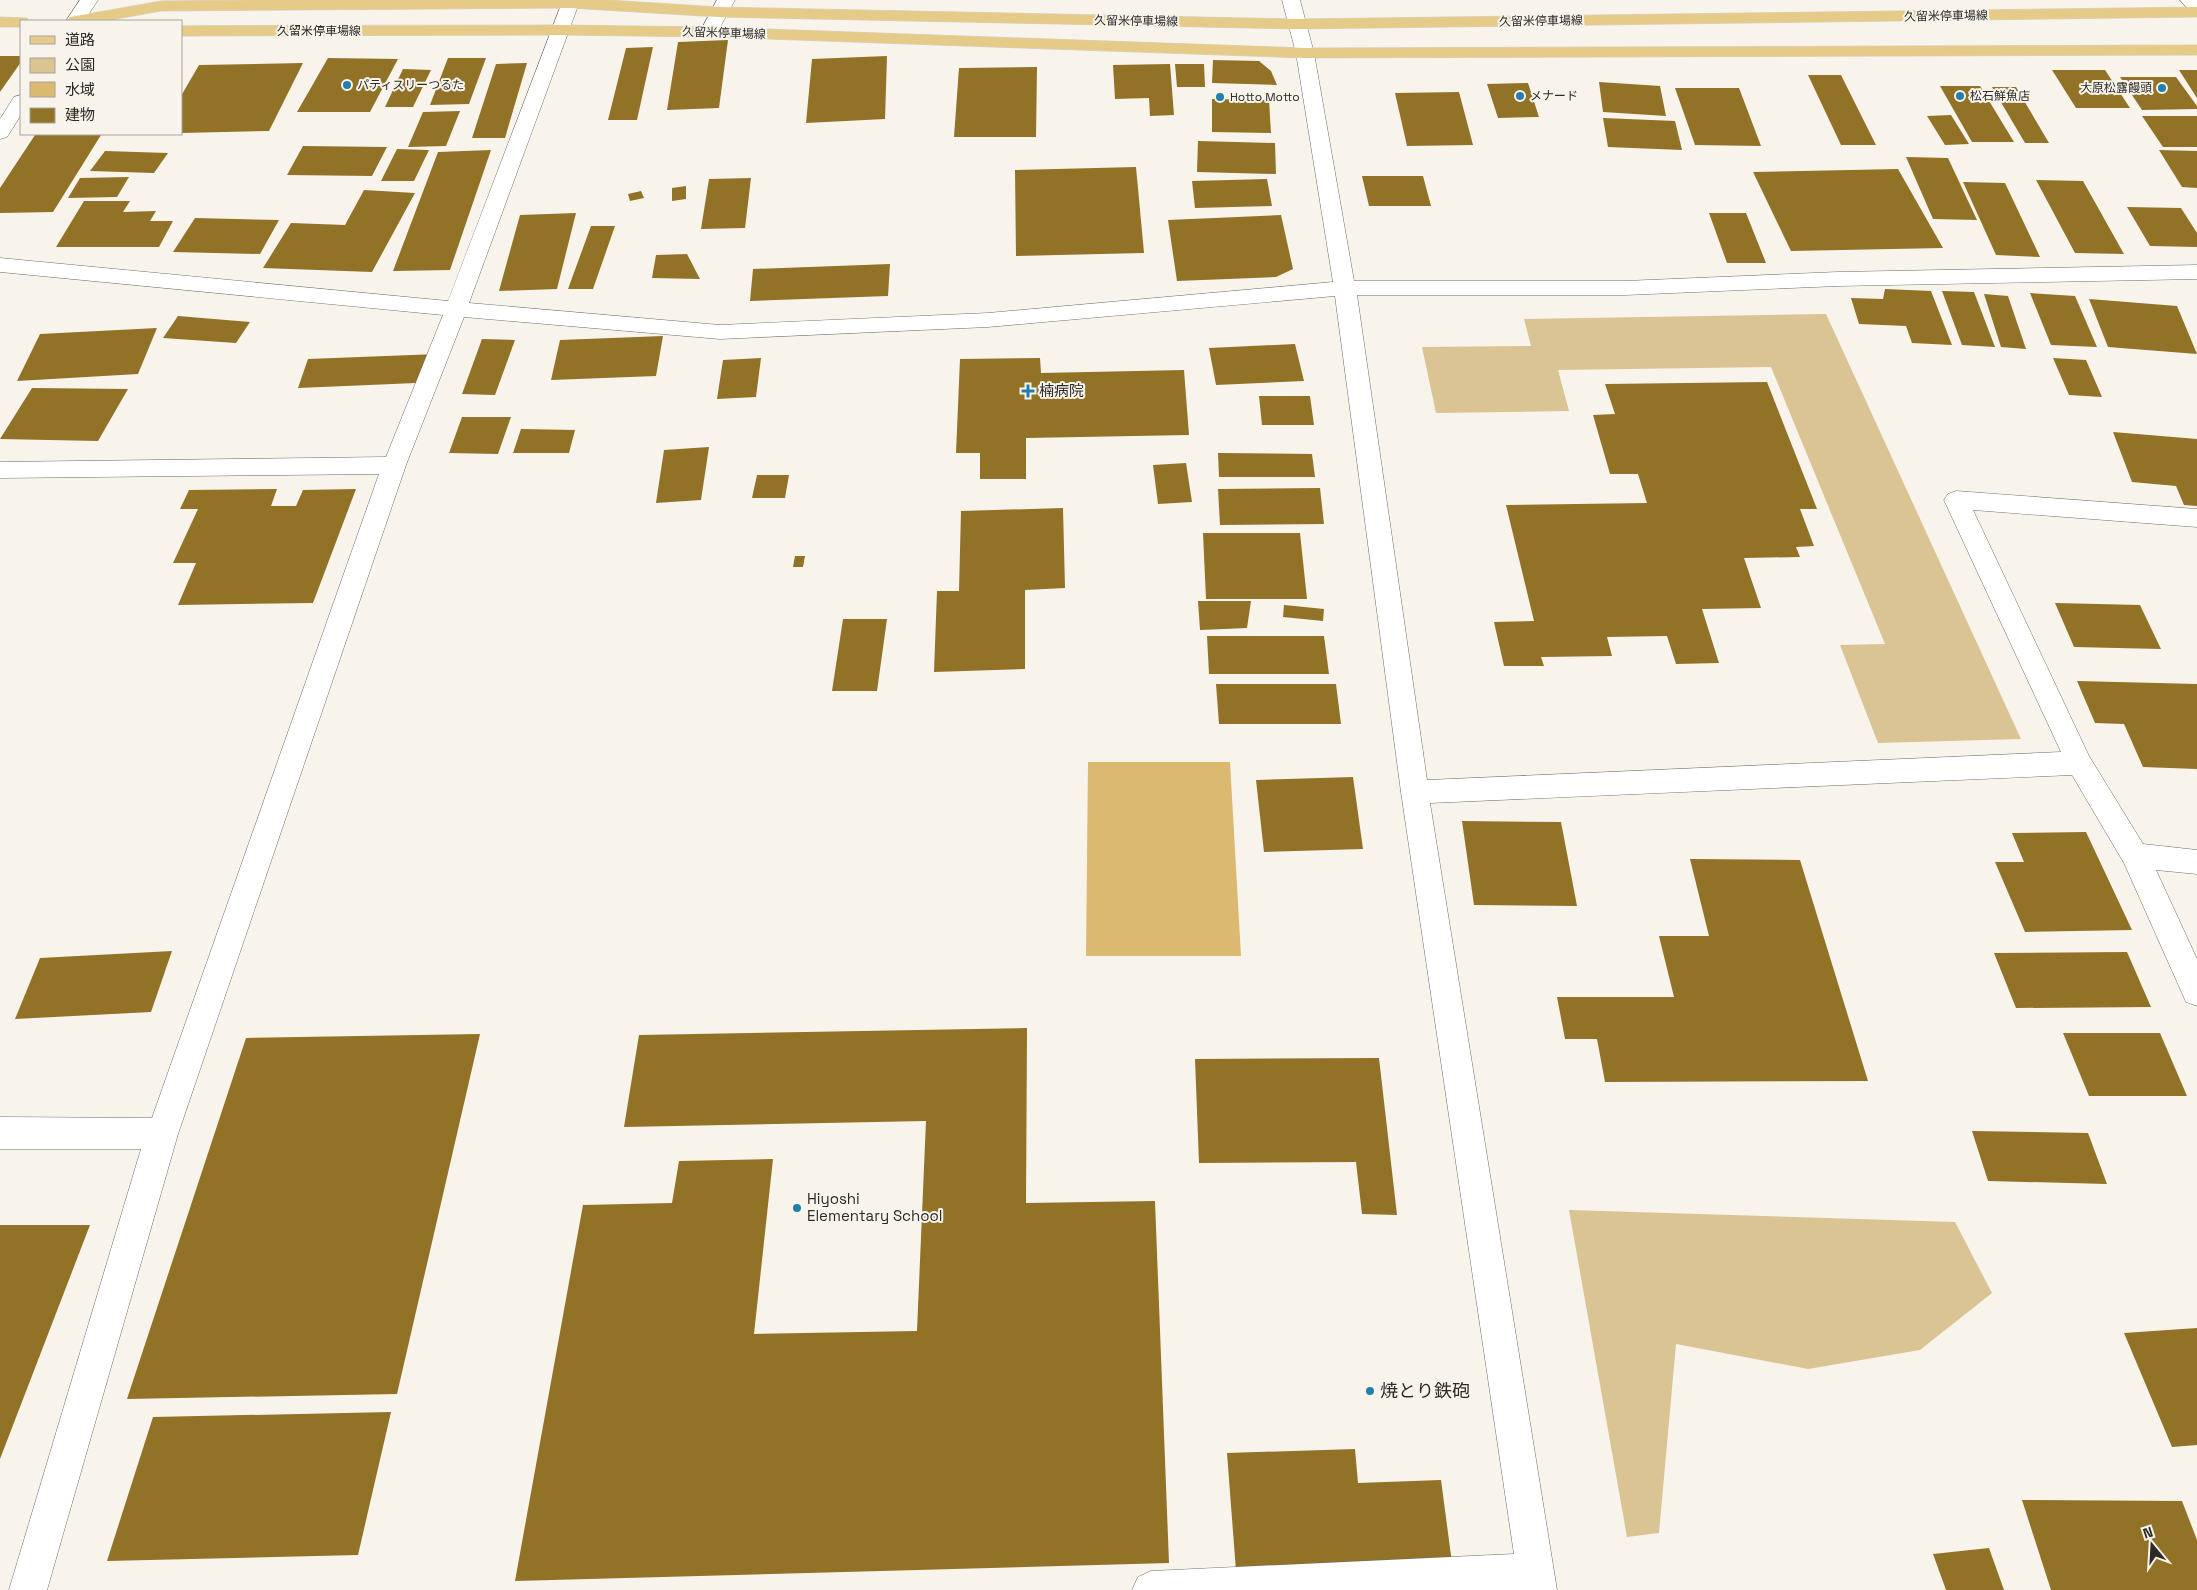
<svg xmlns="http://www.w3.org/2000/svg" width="2197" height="1590" viewBox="0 0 2197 1590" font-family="'Space Grotesk','Noto Sans JP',sans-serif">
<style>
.green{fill:#dbc493}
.water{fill:#dbb971}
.building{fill:#917227}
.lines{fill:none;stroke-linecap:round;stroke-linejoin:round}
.minor-casing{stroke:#6f6c65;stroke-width:1}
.major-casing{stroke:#d5d4d4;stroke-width:1}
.minor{fill:#fff;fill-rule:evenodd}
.major{fill:#e5ca88;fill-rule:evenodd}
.poi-dot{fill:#227eab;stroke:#f8f4ec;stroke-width:2}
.labels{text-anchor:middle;stroke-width:4;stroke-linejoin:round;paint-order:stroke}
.far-street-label{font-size:12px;fill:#2b2a27;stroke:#f8f4ec}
.far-poi-label{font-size:12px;fill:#2b2a27;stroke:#f8f4ec;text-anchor:start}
.poi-label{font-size:15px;fill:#2b2a27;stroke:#f8f4ec;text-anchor:start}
.near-poi-label{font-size:18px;fill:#2b2a27;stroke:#f8f4ec;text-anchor:start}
</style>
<rect width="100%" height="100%" fill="#f8f4ec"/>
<g class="green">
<polygon points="1826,314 2021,739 1878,743 1840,645 1885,644 1771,367 1558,370 1569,411 1436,413 1422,347 1531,346 1524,319"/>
<polygon points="1569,1210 1955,1222 1992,1293 1920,1350 1808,1369 1676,1344 1659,1533 1627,1537"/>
</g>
<polygon class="water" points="1088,762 1230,762 1241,956 1086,956"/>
<g class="building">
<polygon points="728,40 719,108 667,110 678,42"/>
<polygon points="653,47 637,120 608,120 626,48"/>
<polygon points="0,56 21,56 21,62 0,92"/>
<polygon points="887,56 885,119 806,123 812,59"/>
<polygon points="328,58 398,59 370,112 297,112"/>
<polygon points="448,58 486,58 469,104 430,105"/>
<polygon points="1213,60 1259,61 1271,71 1277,85 1212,83"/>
<polygon points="303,63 269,131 181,133 181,96 199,65"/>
<polygon points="527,63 505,138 472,138 496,64"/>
<polygon points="1170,64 1174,115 1150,116 1149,98 1115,99 1113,65"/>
<polygon points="1175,64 1204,64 1205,87 1177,87"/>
<polygon points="1037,67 1036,137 954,137 959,68"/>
<polygon points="403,69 431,70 413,107 385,107"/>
<polygon points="2052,70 2105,70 2130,108 2076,108"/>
<polygon points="2179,70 2197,70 2197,98"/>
<polygon points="1808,75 1841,75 1876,145 1841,145"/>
<polygon points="2120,77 2176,77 2197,106 2197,109 2142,110"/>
<polygon points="1599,82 1660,86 1666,116 1603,112"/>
<polygon points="1528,83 1539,117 1498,118 1487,84"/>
<polygon points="1940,86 1980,86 2014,142 1972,142"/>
<polygon points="1992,87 2016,87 2049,143 2025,143"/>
<polygon points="1675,88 1739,88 1761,146 1695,145"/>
<polygon points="1459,92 1473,145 1407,146 1395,93"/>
<polygon points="1212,99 1269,100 1271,133 1212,132"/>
<polygon points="460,111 446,146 408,147 423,112"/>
<polygon points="1951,115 1969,144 1945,145 1927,116"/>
<polygon points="2142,116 2197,116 2197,147 2163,147"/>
<polygon points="1603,118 1675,121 1682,150 1608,147"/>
<polygon points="35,135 101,135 53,212 0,213 0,188"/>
<polygon points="1198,141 1275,143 1276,174 1197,172"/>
<polygon points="303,146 387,147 372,176 287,175"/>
<polygon points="397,149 429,150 414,181 381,181"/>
<polygon points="491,150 450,270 393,271 438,152"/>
<polygon points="2159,150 2197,151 2197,188 2182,187"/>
<polygon points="105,151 168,153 154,173 90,171"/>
<polygon points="1906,157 1948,158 1977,220 1933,219"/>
<polygon points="1136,167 1144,253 1016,256 1015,170"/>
<polygon points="1898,169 1943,248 1791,251 1753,172"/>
<polygon points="1362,176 1423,176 1431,206 1369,206"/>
<polygon points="129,177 117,197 68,198 80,178"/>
<polygon points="751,178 745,228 701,229 709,179"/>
<polygon points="1267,179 1272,206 1195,208 1192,181"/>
<polygon points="2036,180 2083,181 2124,254 2075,253"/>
<polygon points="1963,182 2005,183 2040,257 1996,255"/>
<polygon points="686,186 686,199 672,201 672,188"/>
<polygon points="364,190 415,193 372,272 263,268 291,223 345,225"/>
<polygon points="641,191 644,198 630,201 628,194"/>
<polygon points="84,201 130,201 123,212 156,211 150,221 173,221 159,247 56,247"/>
<polygon points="2127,207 2181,208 2197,233 2197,247 2150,246"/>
<polygon points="576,213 557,289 499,291 520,215"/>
<polygon points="1709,213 1746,213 1766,263 1727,263"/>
<polygon points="1281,215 1293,269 1276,277 1177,281 1168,220"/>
<polygon points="195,218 279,220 260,254 173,252"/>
<polygon points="591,226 615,226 593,289 568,289"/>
<polygon points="687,254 700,279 652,278 656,255"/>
<polygon points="890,264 888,296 750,301 753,269"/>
<polygon points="1885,289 1931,291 1952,345 1912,343 1906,326 1859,324 1851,298 1883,299"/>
<polygon points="1942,291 1974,292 1995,347 1962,345"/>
<polygon points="2030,293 2075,296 2097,347 2051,345"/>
<polygon points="1984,294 2008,296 2026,349 2001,347"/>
<polygon points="2089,299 2177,306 2197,354 2108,347"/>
<polygon points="178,316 250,322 236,343 163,338"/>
<polygon points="157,328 138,374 17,381 40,334"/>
<polygon points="663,336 656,376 551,380 560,340"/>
<polygon points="482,339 515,340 495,395 462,394"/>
<polygon points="1295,344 1304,381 1216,385 1209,348"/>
<polygon points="438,354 416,383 298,388 308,359"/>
<polygon points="761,358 756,397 717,399 723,360"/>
<polygon points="1040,358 1041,373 1184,370 1189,435 1026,438 1026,479 980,479 980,453 956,453 960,359"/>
<polygon points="2053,358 2086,360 2102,397 2069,395"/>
<polygon points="1767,382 1817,509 1800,509 1814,546 1796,547 1800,557 1744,558 1761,608 1702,609 1719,663 1676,664 1667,636 1607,637 1612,656 1541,657 1544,666 1504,666 1494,622 1534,621 1506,505 1647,503 1638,474 1610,474 1593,415 1615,414 1605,384"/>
<polygon points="32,388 128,389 98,441 0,439"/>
<polygon points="1259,396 1310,396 1314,425 1262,425"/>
<polygon points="462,417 511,417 498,454 449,453"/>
<polygon points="521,429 575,430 569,453 513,453"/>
<polygon points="2113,432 2197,439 2197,506 2184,505 2176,486 2132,482"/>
<polygon points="709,447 701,500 656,503 664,450"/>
<polygon points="1218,453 1312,454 1315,477 1219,477"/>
<polygon points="1186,463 1192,502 1158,504 1153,465"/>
<polygon points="757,475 789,475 785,498 752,498"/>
<polygon points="1320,488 1324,524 1220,525 1218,489"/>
<polygon points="277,489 271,506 296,506 303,490 356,489 313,603 178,605 196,563 173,563 198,509 180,509 189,490"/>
<polygon points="1063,508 1065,588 1025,590 1025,669 934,672 937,591 959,591 961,511"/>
<polygon points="1203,533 1300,533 1307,599 1206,599"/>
<polygon points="795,556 805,556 803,567 793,567"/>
<polygon points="1198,601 1251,601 1247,628 1200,630"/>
<polygon points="2055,603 2140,605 2161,649 2074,647"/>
<polygon points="1284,605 1324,609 1323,621 1283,617"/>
<polygon points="843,619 887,619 877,691 832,691"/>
<polygon points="1207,636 1324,636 1329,674 1209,674"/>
<polygon points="2077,681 2197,684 2197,769 2143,767 2124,724 2095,723"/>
<polygon points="1216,684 1336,684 1341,724 1219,724"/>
<polygon points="1353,777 1363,849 1264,852 1256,780"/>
<polygon points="1462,821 1561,822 1577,906 1474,905"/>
<polygon points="2086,832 2132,930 2025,932 1995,862 2024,862 2012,833"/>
<polygon points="1690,859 1800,860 1868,1081 1605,1082 1597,1039 1565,1039 1557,997 1674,997 1659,936 1709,936"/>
<polygon points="172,951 151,1012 15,1019 40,958"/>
<polygon points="2127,952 2151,1007 2016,1008 1994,953"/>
<polygon points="1027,1028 1026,1203 1155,1201 1169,1563 515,1581 583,1205 672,1203 679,1161 773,1159 754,1334 917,1331 926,1121 624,1127 639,1035"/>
<polygon points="2063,1033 2160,1033 2187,1096 2089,1096"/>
<polygon points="480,1034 397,1394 127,1399 246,1038"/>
<polygon points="1379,1058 1397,1215 1362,1214 1356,1162 1199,1163 1195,1059"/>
<polygon points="1972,1131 2088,1133 2107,1184 1988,1181"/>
<polygon points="0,1225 90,1225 0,1459"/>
<polygon points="2197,1328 2197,1445 2172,1447 2124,1333"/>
<polygon points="391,1412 358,1555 107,1561 153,1417"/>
<polygon points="1355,1449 1358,1483 1441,1480 1452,1563 1236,1571 1227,1453"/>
<polygon points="2022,1500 2182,1501 2197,1540 2197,1590 2051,1590"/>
<polygon points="1989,1548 2004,1590 1946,1590 1933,1554"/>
</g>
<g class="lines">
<g class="minor-casing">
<g id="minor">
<polygon points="80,0 98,0 84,21 66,21"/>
<polygon points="563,0 577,0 579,3 469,303 720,325 988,313 1333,282 1296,53 1282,0 1300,0 1314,53 1354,281 1625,281 1838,272 2197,265 2197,279 1838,286 1625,295 1357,295 1427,780 2061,752 1944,500 1948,494 1956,491 2197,509 2197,527 1973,510 2089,756 2143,844 2197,850 2197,874 2156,870 2197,959 2197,1006 2186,1002 2124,863 2072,775 1430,803 1557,1590 1132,1590 1138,1577 1151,1571 1514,1554 1401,792 1335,296 988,327 720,339 464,317 406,465 178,1134 47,1590 9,1590 141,1149 0,1149 0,1117 152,1118 379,474 0,478 0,462 386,457 443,315 0,272 0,258 448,301"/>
<polygon points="717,0 735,0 715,36 709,37 703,36 700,32"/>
<polygon points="2180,0 2197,0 2197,13 2191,12"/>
<polygon points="21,95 21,115 7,137 0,139 0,119 14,97"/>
</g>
</g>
<g class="major-casing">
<g id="major">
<polygon points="259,0 608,0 719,7 1297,19 2197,7 2197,17 1297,29 719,17 570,8 161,11 105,21 67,21 70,17 76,16 161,1"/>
<polygon points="0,17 27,18 29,21 21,21 21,27 0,27"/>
<polygon points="561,25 709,27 1305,48 2197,45 2197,55 1305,58 709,37 561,35 181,36 181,26"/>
</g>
</g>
<use href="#minor" class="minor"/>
<use href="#major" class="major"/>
</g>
<g class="poi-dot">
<circle cx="347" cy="85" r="5"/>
<circle cx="2162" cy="88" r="5"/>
<circle cx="1520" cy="96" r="5"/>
<circle cx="1960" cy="96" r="5"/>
<circle cx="1220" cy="97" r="5"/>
<path d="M1025.5 383.5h5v5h5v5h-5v5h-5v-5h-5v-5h5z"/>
<circle cx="797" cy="1208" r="5"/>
<circle cx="1370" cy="1391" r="5"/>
</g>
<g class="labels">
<g class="far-street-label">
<text transform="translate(1946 16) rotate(-1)" y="4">久留米停車場線</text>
<text transform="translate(1136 21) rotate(1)" y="4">久留米停車場線</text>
<text transform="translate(1541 21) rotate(-1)" y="4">久留米停車場線</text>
<text x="319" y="35">久留米停車場線</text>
<text transform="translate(724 33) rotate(2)" y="4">久留米停車場線</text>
</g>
<g class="far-poi-label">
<text x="357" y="89">パティスリーつるた</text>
<text x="2152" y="92" text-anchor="end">大原松露饅頭</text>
<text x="1530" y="100">メナード</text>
<text x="1970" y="100">松石鮮魚店</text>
<text x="1230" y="101">Hotto Motto</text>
</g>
<g class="poi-label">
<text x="1039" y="396">楠病院</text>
<text x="807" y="1204">Hiyoshi<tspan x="807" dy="17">Elementary School</tspan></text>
</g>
<g class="near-poi-label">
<text x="1380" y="1397">焼とり鉄砲</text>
</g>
</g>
<rect x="20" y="20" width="162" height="115" fill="#f8f4ec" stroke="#a6a39d"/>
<rect x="30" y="36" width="25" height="8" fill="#e5ca88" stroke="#a6a39d"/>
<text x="65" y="45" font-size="15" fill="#2b2a27">道路</text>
<rect x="30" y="58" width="25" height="15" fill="#dbc493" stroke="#a6a39d"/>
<text x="65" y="70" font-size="15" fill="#2b2a27">公園</text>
<rect x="30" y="82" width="25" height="15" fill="#dbb971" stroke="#a6a39d"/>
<text x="65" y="95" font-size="15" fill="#2b2a27">水域</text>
<rect x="30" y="108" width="25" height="15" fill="#917227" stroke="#a6a39d"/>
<text x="65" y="120" font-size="15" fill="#2b2a27">建物</text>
<g transform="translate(2152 1545) rotate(342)" stroke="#f8f4ec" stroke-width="4" paint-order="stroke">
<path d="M0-4L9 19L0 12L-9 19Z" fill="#2b2a27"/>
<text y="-8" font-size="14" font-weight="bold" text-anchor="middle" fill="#2b2a27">N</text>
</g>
</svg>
